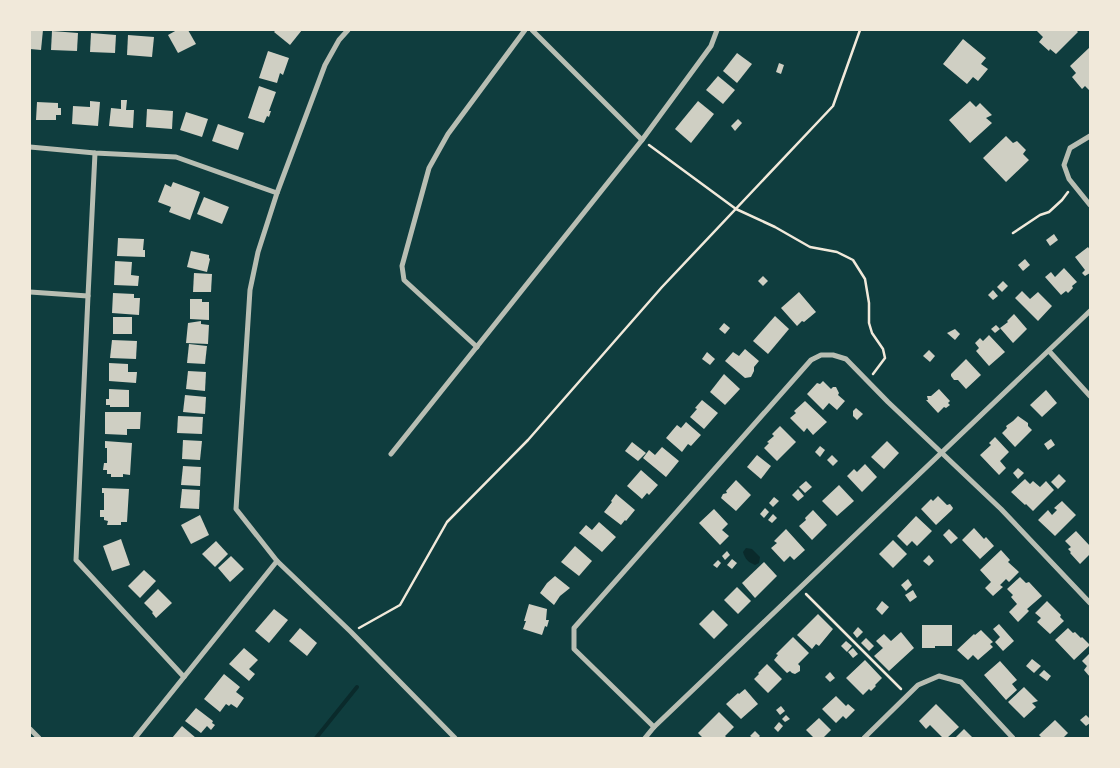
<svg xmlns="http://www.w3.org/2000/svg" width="1120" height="768" viewBox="0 0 1120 768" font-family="Bitter,serif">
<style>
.water{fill:#0a2a2b}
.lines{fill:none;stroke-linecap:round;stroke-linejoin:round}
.stream{stroke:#0a2a2b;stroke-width:4}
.building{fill:#cfcfc3}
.path{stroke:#f1e9da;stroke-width:2.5}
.minor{stroke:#b8beb3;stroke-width:5}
</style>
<rect width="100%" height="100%" fill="#0f3d3e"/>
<path class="water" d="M746,548L752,549L760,557L759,563L755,565C748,562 745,559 743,552Z"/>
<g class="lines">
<polyline class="stream" points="316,738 357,687"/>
</g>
<g class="building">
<polygon points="30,30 43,30 41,50 30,49"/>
<polygon points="177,30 188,30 196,44 178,53 168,35"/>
<polygon points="276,30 302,30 290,45 274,32"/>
<polygon points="1036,30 1076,30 1078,32 1056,54 1050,49 1049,51 1039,42 1043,37"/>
<polygon points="52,31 78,33 77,51 51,50"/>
<polygon points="91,33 116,35 115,53 90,52"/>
<polygon points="128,35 154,37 152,57 127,55"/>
<polygon points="963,39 986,58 981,64 988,69 978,81 973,77 967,84 943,64"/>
<polygon points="1090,47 1090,91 1085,86 1082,89 1072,77 1076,73 1070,66"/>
<polygon points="268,51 289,58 283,75 280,73 277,83 259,78"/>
<polygon points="737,53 752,64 737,83 723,71"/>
<polygon points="779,63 784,65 781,74 776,72"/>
<polygon points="718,76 735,90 723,104 706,90"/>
<polygon points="259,86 276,92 269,111 271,111 269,117 267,116 264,123 248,118"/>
<polygon points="121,100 127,100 126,110 134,110 133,128 109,126 111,108 121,109"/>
<polygon points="90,101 100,102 98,126 72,124 73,106 90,107"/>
<polygon points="698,101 714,114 691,143 675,129"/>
<polygon points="970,101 976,107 980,103 992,115 986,118 992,123 970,143 949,120"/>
<polygon points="37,102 58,103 58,108 61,108 61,115 56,115 56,120 36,120"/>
<polygon points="147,109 173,111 172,129 146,127"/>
<polygon points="186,112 208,119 202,137 180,130"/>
<polygon points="738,119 742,123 735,131 731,126"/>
<polygon points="218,124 244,133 238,150 212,141"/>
<polygon points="1006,136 1013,143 1017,141 1026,150 1023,154 1029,160 1006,182 983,158"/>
<polygon points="173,182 200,192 190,220 169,212 171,207 158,202 165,184 171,187"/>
<polygon points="204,197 229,207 222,224 197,214"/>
<polygon points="1054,234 1058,240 1050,246 1046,240"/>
<polygon points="118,238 144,239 143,250 145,250 145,257 117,256"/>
<polygon points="1088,247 1090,250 1090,273 1085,276 1082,273 1085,270 1075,257"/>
<polygon points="191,251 209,255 209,258 210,259 207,272 187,267"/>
<polygon points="1025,259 1030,265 1023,271 1018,265"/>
<polygon points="115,261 132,262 131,275 139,276 138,286 114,285"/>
<polygon points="1064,268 1077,282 1072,286 1073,288 1068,293 1066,291 1061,295 1045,277 1051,272 1055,277"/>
<polygon points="194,273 212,274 211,292 193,292"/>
<polygon points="763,276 768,281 763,286 758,281"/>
<polygon points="1003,281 1008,286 1002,292 997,287"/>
<polygon points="993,290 998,296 993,300 988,295"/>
<polygon points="1022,291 1030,299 1038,292 1052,306 1038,321 1015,298"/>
<polygon points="799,292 816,312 804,322 802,321 797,326 781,308"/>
<polygon points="113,293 134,294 134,298 140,298 139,315 112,313"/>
<polygon points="190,299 202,299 202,302 209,302 209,320 190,319"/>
<polygon points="1014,314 1027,329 1013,343 1000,328 1008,322 1007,321"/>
<polygon points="775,316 789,329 768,354 753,341"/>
<rect x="113" y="317" width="19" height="17"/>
<polygon points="201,321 201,324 209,325 208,344 186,343 188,323"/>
<polygon points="724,323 730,328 725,334 719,329"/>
<polygon points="996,325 1000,329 995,333 991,329"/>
<polygon points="955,329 960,334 955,340 947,333"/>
<polygon points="989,335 1005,352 989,366 976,351 979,348 975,343 980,338 983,341"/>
<polygon points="112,340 137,341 136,359 110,358"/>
<polygon points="189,344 207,346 205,364 187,363"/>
<polygon points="745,349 759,361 754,367 754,371 751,377 745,378 725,361 733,352 739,356"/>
<polygon points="929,350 935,356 930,362 923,356"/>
<polygon points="707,352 715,359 710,365 702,359"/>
<polygon points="966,359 981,375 966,389 958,380 954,380 951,376 951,374"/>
<polygon points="109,363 128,364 128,372 137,372 136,383 109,381"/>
<polygon points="188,371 206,372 205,391 186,389"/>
<polygon points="724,374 740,389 725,405 710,392"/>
<polygon points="823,381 831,389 833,387 836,387 839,393 838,395 845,401 837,410 829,403 823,410 807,394 817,383 820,384"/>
<polygon points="109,389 129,390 129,407 110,407 110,405 106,405 106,399 109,399"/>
<polygon points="939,389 950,401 948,403 950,405 946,408 944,407 938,413 926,400 928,400 927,396 931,396"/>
<polygon points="1046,390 1057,403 1042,417 1030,405"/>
<polygon points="185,395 206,397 205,414 183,412"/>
<polygon points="702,400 718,413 704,429 690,417 697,409 695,408"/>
<polygon points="805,401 827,422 813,435 807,428 804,432 790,418 796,413 794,411"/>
<polygon points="856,408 863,414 857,420 853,416 853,411"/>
<polygon points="105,412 141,412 140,429 127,429 127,435 105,434"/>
<polygon points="178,416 203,417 202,434 177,433"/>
<polygon points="1018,416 1028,423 1028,426 1032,430 1015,447 1002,433 1007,428 1006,426 1013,421"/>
<polygon points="686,422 701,435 691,446 688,444 682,452 666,438 677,425 681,428"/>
<polygon points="780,426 796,442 777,461 764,448 769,443 767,442 774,436 772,434"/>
<polygon points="995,437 1009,452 1000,461 1006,468 999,475 980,455 991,445 989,443"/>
<polygon points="1051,439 1055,445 1048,450 1044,444"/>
<polygon points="183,440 202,441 200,460 182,459"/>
<polygon points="105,441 132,443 130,475 123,474 123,477 111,477 111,474 107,474 107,470 103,470 104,463 107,463 107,448 105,448"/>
<polygon points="887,441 899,453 884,469 871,457"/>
<polygon points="632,442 646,453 638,461 625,451"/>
<polygon points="820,446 825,450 820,457 815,452"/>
<polygon points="662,447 679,461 666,477 643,458 649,450 655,455"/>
<polygon points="757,455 771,466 761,479 747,467"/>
<polygon points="832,455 838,461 833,466 827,460"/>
<polygon points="865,464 877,477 862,492 847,476 854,469 857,472"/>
<polygon points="183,466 201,467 200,486 181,485"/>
<polygon points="1018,468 1024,473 1018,479 1013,473"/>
<polygon points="641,470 658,485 649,495 647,493 642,499 627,486"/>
<polygon points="1059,474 1066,481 1058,489 1051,482"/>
<polygon points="1025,479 1030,484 1033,481 1040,487 1046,481 1054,490 1033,511 1026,504 1025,505 1011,492"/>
<polygon points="736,480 751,495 736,511 721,498 723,494 727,493 726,491"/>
<polygon points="806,481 812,487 805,493 799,487"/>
<polygon points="839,485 854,501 837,516 822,501"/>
<polygon points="102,488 129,489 127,522 121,522 121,525 107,525 108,521 104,520 104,517 100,517 100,510 104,510 104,493 102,493"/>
<polygon points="182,489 200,490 199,509 180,508"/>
<polygon points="798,489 804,496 798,501 792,495"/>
<polygon points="616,494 635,510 626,521 625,520 621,525 604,512 612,502 611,501"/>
<polygon points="938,496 947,505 950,504 953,508 952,510 936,525 921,509 931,499 933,501"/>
<polygon points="774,497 779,501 773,507 769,503"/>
<polygon points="1062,501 1076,515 1055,536 1038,520 1048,510 1052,515 1057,510 1054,508"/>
<polygon points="765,508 769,512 764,518 760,514"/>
<polygon points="714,509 728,524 722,530 729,536 720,545 699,523"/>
<polygon points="813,510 827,525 812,540 799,526 806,520 805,518"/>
<polygon points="773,514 777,518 772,523 768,520"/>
<polygon points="200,515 209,535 191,544 181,525"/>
<polygon points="916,516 932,531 917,546 912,541 907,546 897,536"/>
<polygon points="599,522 616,537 602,552 579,533 586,525 592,530"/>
<polygon points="974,528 984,539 986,537 994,546 980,559 962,540"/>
<polygon points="786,529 805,550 794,560 790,556 784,562 771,548 777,543 774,541"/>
<polygon points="949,529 958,538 951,544 943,535"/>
<polygon points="1076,531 1090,546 1090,554 1080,564 1070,553 1071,552 1068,549 1071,547 1065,541"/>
<polygon points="121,539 130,565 112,571 103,546"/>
<polygon points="893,540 907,554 893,568 879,554"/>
<polygon points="216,541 228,554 215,567 202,554"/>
<polygon points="575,546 592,561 579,576 561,562"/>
<polygon points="1001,550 1010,560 1008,562 1019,572 1009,582 1006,579 1000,585 1003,587 993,596 985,588 991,582 980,570"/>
<polygon points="727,551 730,555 725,560 722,556"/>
<polygon points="929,555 934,561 929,566 923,561"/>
<polygon points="231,556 244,569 230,582 218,568"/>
<polygon points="732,559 737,563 732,569 727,565"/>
<polygon points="718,560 721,563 717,568 713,565"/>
<polygon points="764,562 777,576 755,598 742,583"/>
<polygon points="144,570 156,581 140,598 128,586"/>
<polygon points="555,576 570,588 560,596 554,605 540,593 547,583"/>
<polygon points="1020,577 1026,583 1029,582 1042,596 1027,609 1029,611 1018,622 1009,612 1017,604 1011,597 1013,595 1007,589"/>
<polygon points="908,579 912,585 906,591 901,585"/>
<polygon points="737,587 751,601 738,614 724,600"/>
<polygon points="158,589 172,603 156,618 152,613 153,612 144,603"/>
<polygon points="913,590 917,597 910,602 905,595"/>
<polygon points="882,601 889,607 882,615 876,609"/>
<polygon points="1047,601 1061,615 1060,617 1064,621 1050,634 1037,622 1041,618 1035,613"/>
<polygon points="529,604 547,609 546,620 549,620 547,627 545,626 542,635 523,629 526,621 524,621"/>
<polygon points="274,609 288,620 269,643 255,631"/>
<polygon points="713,610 728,625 714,639 699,624"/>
<polygon points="818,614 833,629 819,646 816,644 812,649 797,635"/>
<polygon points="999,624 1014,641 1003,651 995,642 1000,637 993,629"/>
<polygon points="922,625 952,625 952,646 935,646 935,648 922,648"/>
<polygon points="858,627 863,632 857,638 853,633"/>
<polygon points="300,628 317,643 307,656 289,641"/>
<polygon points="1068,628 1073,633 1075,632 1081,638 1082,637 1090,645 1074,660 1055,640"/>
<polygon points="981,630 993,642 990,644 993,647 978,660 973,655 968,660 957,650 974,634 975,635"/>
<polygon points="901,632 914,648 889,671 874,656 883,648 876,641 884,634 891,641"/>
<polygon points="793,637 809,653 798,664 800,666 800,671 795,674 792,673 790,671 787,673 774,660 778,655 776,654"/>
<polygon points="866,638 874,646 869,651 861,643"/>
<polygon points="846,641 852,646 847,652 841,646"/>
<polygon points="244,648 258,660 249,669 255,674 249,681 229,664"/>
<polygon points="853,648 858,654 853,658 848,652"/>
<polygon points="1090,653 1090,677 1084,670 1087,666 1082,661"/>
<polygon points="1032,659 1041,666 1034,673 1026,666"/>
<polygon points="865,660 882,678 875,685 876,686 871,691 869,689 863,695 846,678"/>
<polygon points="1000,661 1017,680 1012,684 1017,690 1006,700 984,675"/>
<polygon points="767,664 782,679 768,693 754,679 759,674 758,673"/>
<polygon points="1044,670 1051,676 1047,681 1039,675"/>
<polygon points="830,672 835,678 830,682 825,677"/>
<polygon points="224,674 240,687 236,692 244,698 237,708 231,704 229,706 226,704 220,712 204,699"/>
<polygon points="1024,687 1038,701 1032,703 1036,707 1024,718 1008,702"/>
<polygon points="745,689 758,704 741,719 726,704 738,693 739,694"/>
<polygon points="836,696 846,706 848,704 855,710 846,719 843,716 836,723 822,709"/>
<polygon points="936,704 959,727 947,738 943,738 930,725 926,729 919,721"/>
<polygon points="781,706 785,711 780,715 776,710"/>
<polygon points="196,708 213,721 212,723 215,725 211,730 207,726 201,733 185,721"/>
<polygon points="719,712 734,727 725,736 727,738 703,738 698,733"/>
<polygon points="786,715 790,719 785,722 782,719"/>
<polygon points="1086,715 1090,719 1090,723 1086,726 1080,720"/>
<polygon points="819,718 831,730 823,738 814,738 806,730"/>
<polygon points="1055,720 1068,733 1063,738 1042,738 1039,735"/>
<polygon points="779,722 783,726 778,732 774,728"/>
<polygon points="182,726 196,738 172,738"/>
<polygon points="964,729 973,738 955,738"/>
<polygon points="755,731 760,736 758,738 753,738 750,736"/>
</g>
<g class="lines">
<g class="path">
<polyline points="649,145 736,209 775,227 810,247 837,252 853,260 865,279 869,303 869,323 872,333 883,349 885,358 873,374"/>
<polyline points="1013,233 1040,215 1049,212 1062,200 1068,192"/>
<polyline points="806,594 901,689"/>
<polyline points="359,628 400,605 447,522 528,440 662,287 833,106 860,30"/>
</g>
<g class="minor">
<polyline points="348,30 339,40 325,65 277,193 258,252 250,290 236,509 277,561 351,632 455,738"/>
<polyline points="532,30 642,140"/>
<polyline points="1090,136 1070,148 1064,165 1069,179 1090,205"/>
<polyline points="30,147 95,153 176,157 277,193"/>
<polyline points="95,153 88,296 76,560 184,677"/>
<polyline points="30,292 88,296"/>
<polyline points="477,347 404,280 402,266 429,168 448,134 525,30"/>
<polyline points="1049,351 1090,396"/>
<polyline points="391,454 642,140 711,46 717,30"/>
<polyline points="654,727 574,649 574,628 811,360 821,355 833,355 846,359 888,402 1001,509 1090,603"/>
<polyline points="30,729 39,738"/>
<polyline points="135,738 277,561"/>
<polyline points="645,738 654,727 1090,311"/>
<polyline points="864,738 918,685 939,676 961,682 1013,738"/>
</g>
</g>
<rect width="1120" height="768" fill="none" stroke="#f1e9da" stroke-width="62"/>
</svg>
